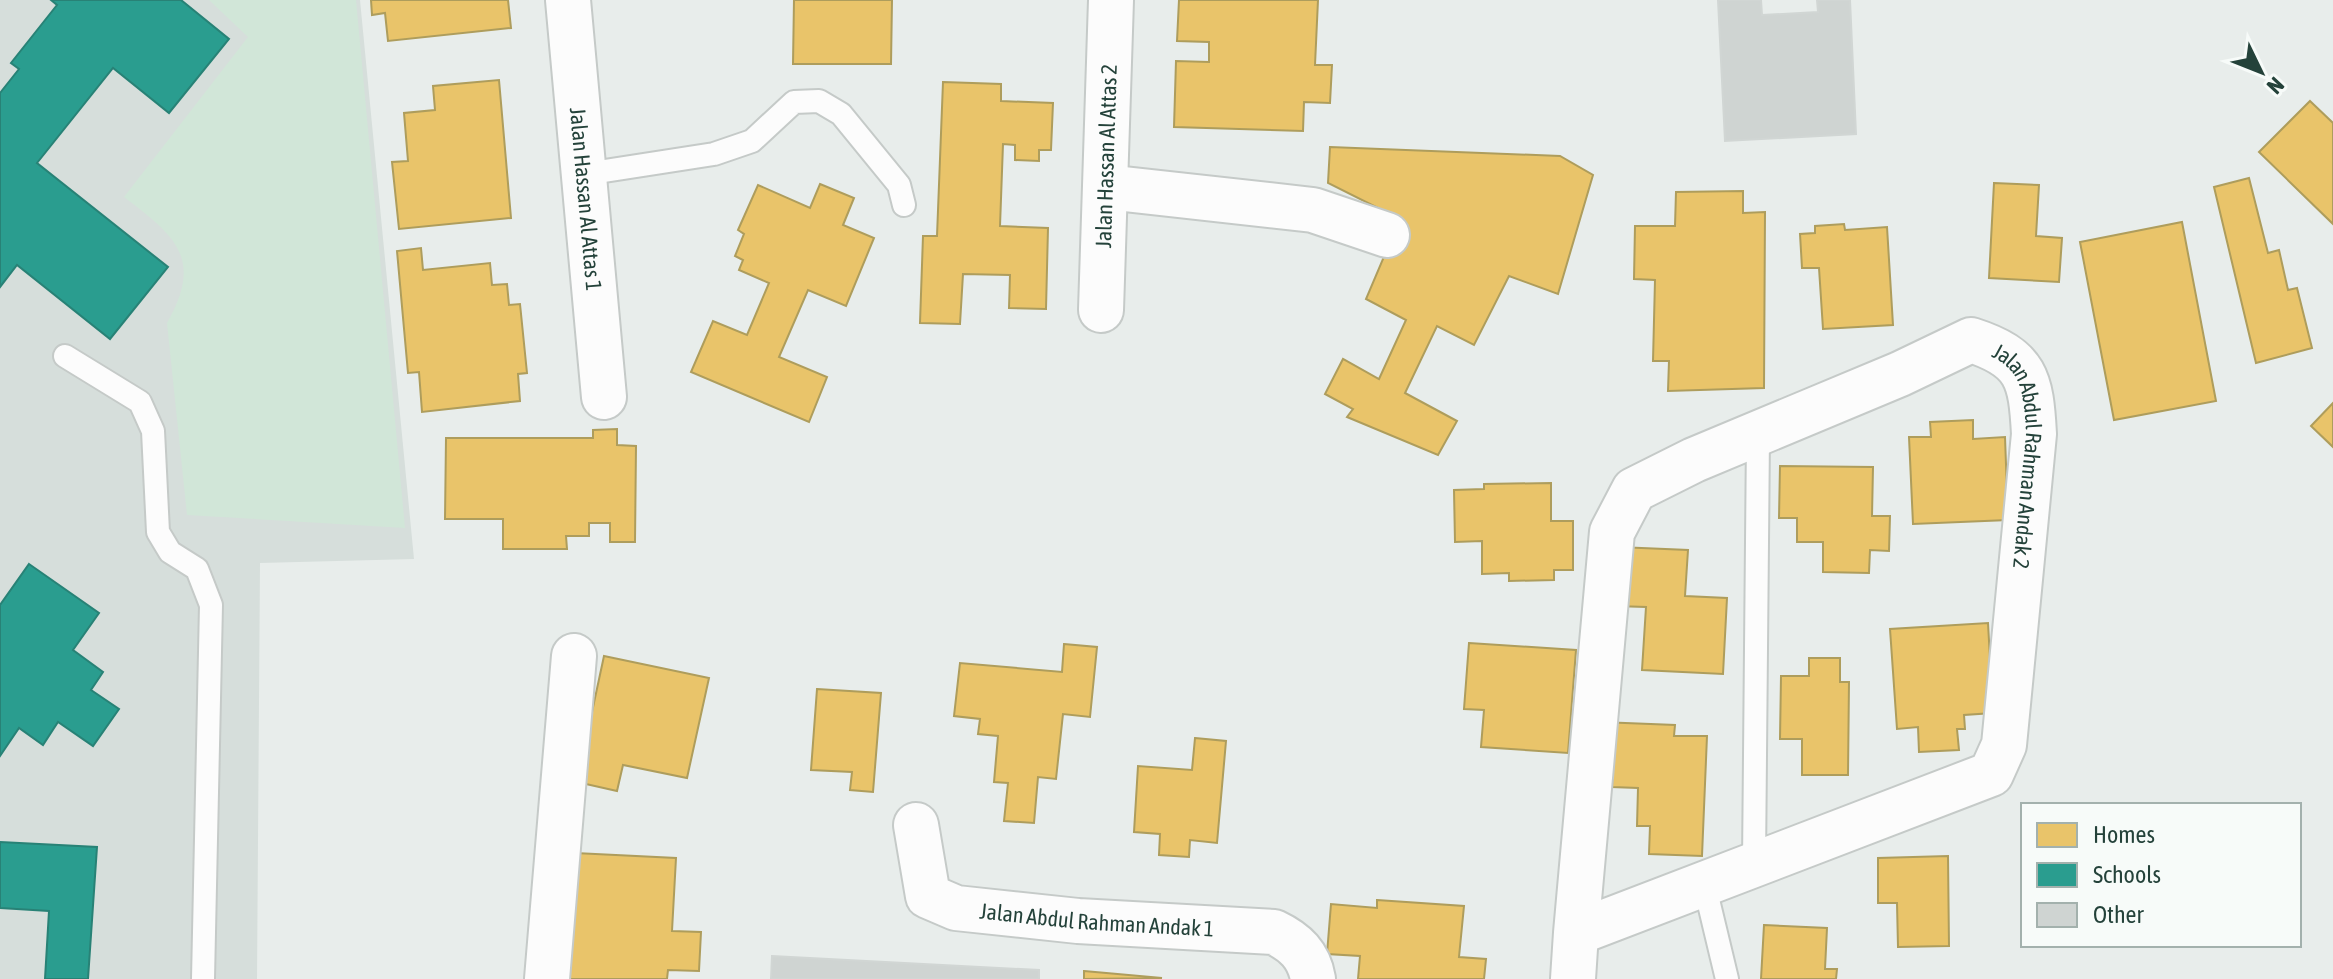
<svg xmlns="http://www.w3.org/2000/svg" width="2333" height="979" viewBox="0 0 2333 979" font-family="'Asap Condensed',sans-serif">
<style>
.built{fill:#d6dedb}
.green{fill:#d1e6d8}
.homes{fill:#e9c46a;stroke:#ae9d5c;stroke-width:2}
.schools{fill:#2a9d8f;stroke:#288276;stroke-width:2}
.building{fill:#cfd4d2;stroke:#d1d6d4;stroke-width:2}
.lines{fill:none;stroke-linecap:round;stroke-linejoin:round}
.service-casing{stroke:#c5cac8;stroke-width:26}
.minor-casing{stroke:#c5cac8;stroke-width:48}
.service{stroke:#fcfcfc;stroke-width:22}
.minor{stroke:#fcfcfc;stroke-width:44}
.labels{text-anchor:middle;stroke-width:8;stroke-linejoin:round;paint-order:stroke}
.street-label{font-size:22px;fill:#24423a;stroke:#f7fbf9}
</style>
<rect width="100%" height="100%" fill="#e8edeb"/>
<polygon class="built" points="0,0 360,0 414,559 260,563 257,979 0,979"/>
<path class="green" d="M209,0H356L405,528L187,515L167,323C204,258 175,236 124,197L248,37Z"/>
<g class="homes">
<polygon points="371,0 508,0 511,28 388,41 385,13 372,15"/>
<polygon points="794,0 892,0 891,64 793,64"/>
<polygon points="1179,0 1318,0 1315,65 1332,65 1330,103 1304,102 1303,131 1174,127 1176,61 1209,62 1209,42 1177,41"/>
<polygon points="499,80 511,218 399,229 392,162 408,161 404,113 435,110 433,86"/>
<polygon points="943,82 1001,84 1001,101 1053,103 1051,150 1039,150 1039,161 1015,160 1015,145 1003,144 1000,226 1048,228 1046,309 1009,308 1010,275 963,274 960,324 920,323 923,236 937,236"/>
<polygon points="2310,101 2333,123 2333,224 2259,152"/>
<polygon points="1330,147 1560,156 1593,175 1558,294 1509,276 1474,345 1437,326 1405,393 1457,421 1438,455 1347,417 1353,409 1325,394 1343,359 1379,379 1406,320 1366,299 1400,219 1328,183"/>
<polygon points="2249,178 2268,253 2279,250 2288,290 2297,288 2312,348 2256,363 2214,187"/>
<polygon points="1994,183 2039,185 2036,236 2062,238 2059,282 1989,278"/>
<polygon points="820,184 854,198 843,225 874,238 846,306 808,290 779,357 827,377 809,422 691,372 713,321 747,335 769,283 739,270 743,260 735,256 744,234 738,230 758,185 810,208"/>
<polygon points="1743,191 1743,213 1765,212 1764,388 1668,391 1669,361 1653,361 1655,280 1634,279 1635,226 1675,226 1676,192"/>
<polygon points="2182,222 2216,401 2114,420 2080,242"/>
<polygon points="1844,224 1845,230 1887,227 1893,325 1823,329 1819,268 1802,268 1800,234 1815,233 1815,226"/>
<polygon points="421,248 423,270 490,263 492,285 507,284 509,305 520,304 527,373 518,374 520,401 422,412 419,372 408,373 397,251"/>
<polygon points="2333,403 2333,447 2311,426"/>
<polygon points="1973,420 1973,439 2005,437 2008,520 1913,524 1909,437 1931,437 1930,422"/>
<polygon points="617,429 617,445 636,446 635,542 610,542 610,523 589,523 589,536 566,536 567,549 503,549 503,519 445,519 446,438 593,438 593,430"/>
<polygon points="1780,466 1873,467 1872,516 1890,516 1889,551 1870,550 1869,573 1823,572 1823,542 1797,542 1797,518 1779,518"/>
<polygon points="1551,483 1551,521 1573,521 1573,570 1554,570 1554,580 1509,581 1509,573 1482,574 1482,541 1455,542 1454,490 1484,489 1484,484"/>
<polygon points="1618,547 1688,550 1685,596 1727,598 1723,674 1642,670 1646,607 1615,606"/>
<polygon points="1988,623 1993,713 1964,715 1965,729 1957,729 1959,750 1919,752 1918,727 1897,729 1890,629"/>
<polygon points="1469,643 1576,650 1568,753 1481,747 1484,710 1464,709"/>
<polygon points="1064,644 1097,647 1090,717 1063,714 1056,779 1038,777 1034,823 1004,821 1008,783 994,782 998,736 978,734 980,719 954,716 960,663 1062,672"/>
<polygon points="604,656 709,678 687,778 623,765 617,791 577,782"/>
<polygon points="1809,658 1840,658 1840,682 1849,682 1848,775 1802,775 1802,739 1780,739 1781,676 1809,676"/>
<polygon points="817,689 881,693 873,792 850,790 852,772 811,770"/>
<polygon points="1600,722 1675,725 1674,736 1707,736 1702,856 1649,854 1650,826 1637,826 1638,788 1612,787 1614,752"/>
<polygon points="1195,738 1226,741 1217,843 1190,840 1189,857 1159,855 1160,834 1134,832 1138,766 1192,770"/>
<polygon points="575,853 676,858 672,931 701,932 699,971 668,970 667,979 569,979"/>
<polygon points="1948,856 1949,946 1898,947 1897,903 1878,903 1878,858"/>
<polygon points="1377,900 1464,906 1459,957 1486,959 1484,979 1358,979 1360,956 1327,954 1331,904 1377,908"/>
<polygon points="1764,925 1827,928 1825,969 1837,969 1836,979 1761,979"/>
<polygon points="1084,971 1162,978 1084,979"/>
</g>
<g class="schools">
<polygon points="51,0 181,0 229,39 169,113 113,68 37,163 168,267 110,339 17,265 0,287 0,93 19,69 11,63 57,5"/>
<polygon points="29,564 99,613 73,650 103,672 91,690 119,709 93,746 58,722 43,745 19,728 0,756 0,605"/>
<polygon points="0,842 97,847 88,979 45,979 49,911 0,908"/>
</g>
<g class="building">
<polygon points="1718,0 1761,0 1762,15 1818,12 1817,0 1850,0 1856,134 1725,141"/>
<polygon points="772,956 1039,970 1039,979 771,979"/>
</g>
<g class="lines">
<g class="service-casing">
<g id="service">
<polyline points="585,174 714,154 752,141 794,102 819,101 841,114 899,185 904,205"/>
<polyline points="65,356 140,402 153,431 158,532 170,552 197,569 211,605 203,979"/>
<polyline points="1754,863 1758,435"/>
<polyline points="1704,883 1727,979"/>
</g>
</g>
<g class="minor-casing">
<g id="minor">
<path id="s1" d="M568,0L604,397"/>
<polyline points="1106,187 1313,210 1387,235"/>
<path id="s2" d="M1101,310L1111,0"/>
<path id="s3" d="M916,825L928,896L956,908L1078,921L1274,932C1295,942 1309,955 1313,979"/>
<polyline points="547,979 574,656"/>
<path id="s4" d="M1573,979L1576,933L1612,532L1634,490L1694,460L1900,374L1971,340C2027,358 2031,379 2034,434L2004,745L1991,774L1576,933"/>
</g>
</g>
<use href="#service" class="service"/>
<use href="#minor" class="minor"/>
</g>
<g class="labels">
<g class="street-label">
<text dy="8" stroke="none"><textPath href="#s2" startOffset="154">Jalan Hassan Al Attas 2</textPath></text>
<text dy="8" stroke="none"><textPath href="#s1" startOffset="200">Jalan Hassan Al Attas 1</textPath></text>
<text dy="8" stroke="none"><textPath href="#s4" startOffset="1008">Jalan Abdul Rahman Andak 2</textPath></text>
<text dy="8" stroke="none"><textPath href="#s3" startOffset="244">Jalan Abdul Rahman Andak 1</textPath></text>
</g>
</g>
<rect x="2021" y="803" width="280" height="144" fill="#f7fbf9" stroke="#a3b1ad" stroke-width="2"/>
<rect x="2037" y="823" width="40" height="24" fill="#e9c46a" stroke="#a3b1ad" stroke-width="2"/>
<text x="2093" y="843" font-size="24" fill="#24423a">Homes</text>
<rect x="2037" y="863" width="40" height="24" fill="#2a9d8f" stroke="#a3b1ad" stroke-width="2"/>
<text x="2093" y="883" font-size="24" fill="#24423a">Schools</text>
<rect x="2037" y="903" width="40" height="24" fill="#cfd4d2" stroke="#a3b1ad" stroke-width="2"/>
<text x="2093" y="923" font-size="24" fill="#24423a">Other</text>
<g transform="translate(2261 72) rotate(133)" stroke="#f7fbf9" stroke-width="6" paint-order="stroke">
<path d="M0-6L14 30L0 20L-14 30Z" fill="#24423a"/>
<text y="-12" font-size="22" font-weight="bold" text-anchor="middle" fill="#24423a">N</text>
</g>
</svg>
